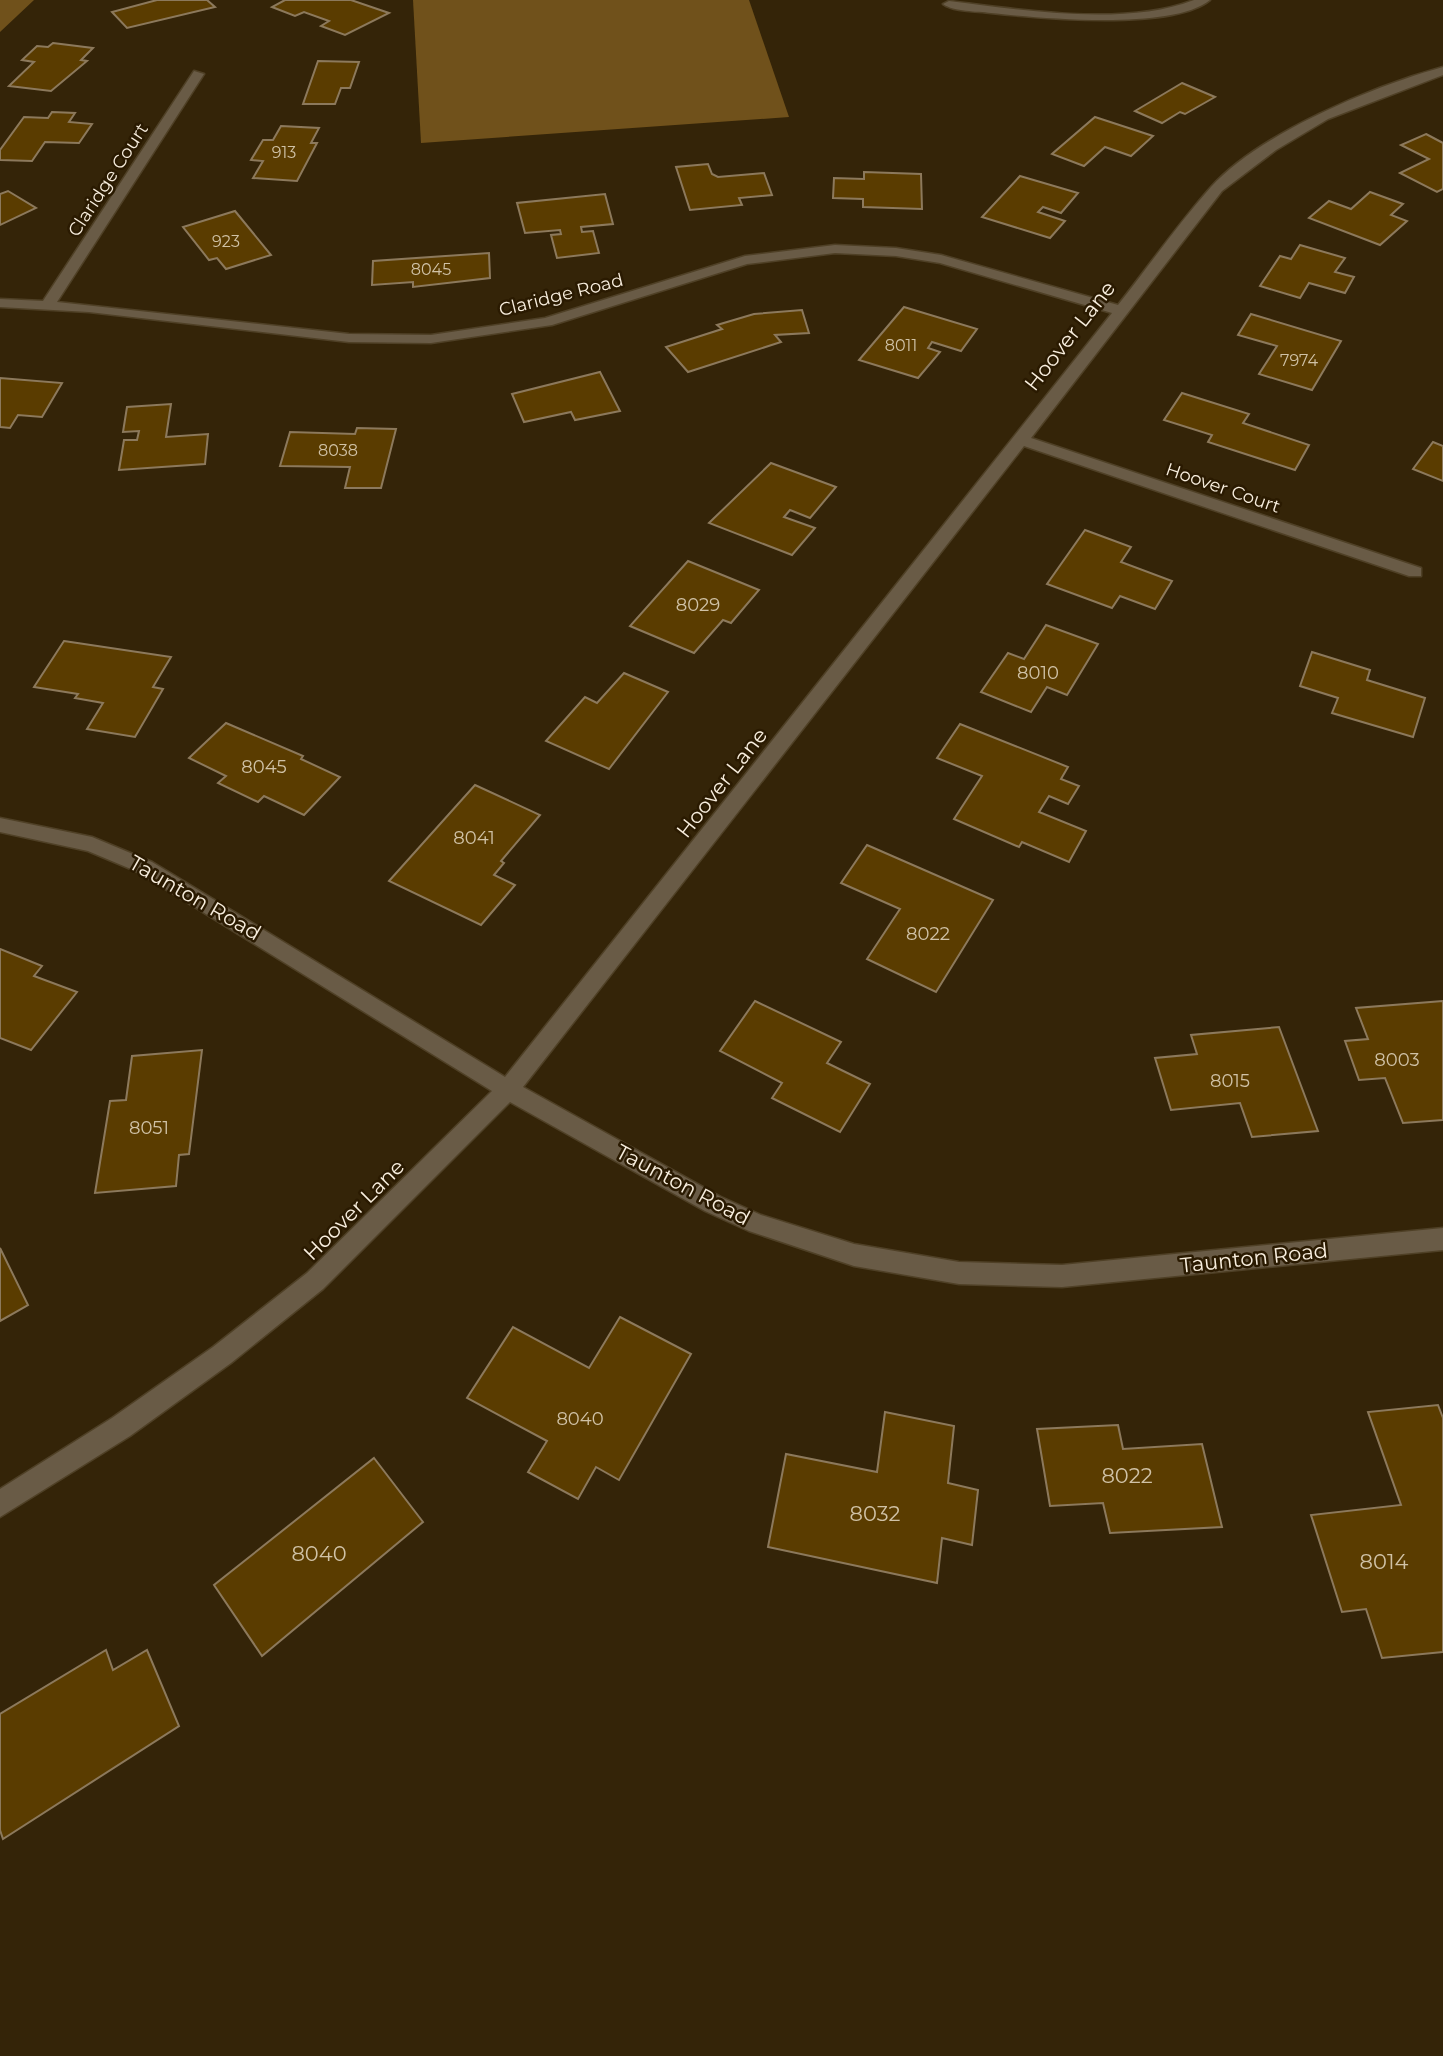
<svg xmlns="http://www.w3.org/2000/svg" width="1443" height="2056" viewBox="0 0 1443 2056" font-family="Montserrat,sans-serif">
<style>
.forest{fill:#70511b}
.building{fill:#5a3c00;stroke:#8c795c;stroke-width:2}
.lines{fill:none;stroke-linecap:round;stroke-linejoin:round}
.minor-casing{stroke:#4f4026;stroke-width:3}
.minor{fill:#695b46;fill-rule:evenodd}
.labels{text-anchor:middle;stroke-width:5;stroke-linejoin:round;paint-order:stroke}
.far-number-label{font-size:16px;fill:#d0c2a6}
.far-street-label{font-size:18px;fill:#f8eede;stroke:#2a1a01}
.number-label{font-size:18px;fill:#d0c2a6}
.street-label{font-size:21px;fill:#f8eede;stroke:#2a1a01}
.near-number-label{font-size:21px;fill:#d0c2a6}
</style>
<rect width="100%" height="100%" fill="#342408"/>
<g class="forest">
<polygon points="0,0 34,0 0,32"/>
<polygon points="413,0 749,0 789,117 421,143"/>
</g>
<g class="building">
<polygon points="157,0 207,0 215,7 127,28 112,12"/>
<polygon points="285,0 351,0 389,13 345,35 321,26 329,21 304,12 295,16 272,7"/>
<polygon points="53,43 93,48 81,60 87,61 51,91 9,86 34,62 22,60 37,46 48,47"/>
<polygon points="318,61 359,62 350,88 341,88 335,104 303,104"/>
<polygon points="1182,83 1215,97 1185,114 1180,112 1162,123 1135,111"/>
<polygon points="52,112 75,113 69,122 92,124 79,143 45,142 32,161 0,160 0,150 24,117 48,118"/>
<polygon points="1095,117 1153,136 1131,156 1105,147 1084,166 1052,154"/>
<polygon points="281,126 319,128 311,143 317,143 297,181 253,178 263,161 251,160 263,140 273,140"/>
<polygon points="1426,134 1443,143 1443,189 1437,192 1400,173 1429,159 1401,145"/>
<polygon points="708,164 712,174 718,177 764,173 772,195 739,198 742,205 690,210 676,167"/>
<polygon points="864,172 921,174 922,209 863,207 863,199 833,198 834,178 864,179"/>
<polygon points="1020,176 1078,193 1061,213 1043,207 1038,212 1065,221 1050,238 982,217"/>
<polygon points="8,191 36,208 0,225 0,194"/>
<polygon points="1370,192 1403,204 1391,215 1407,221 1380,245 1309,218 1329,201 1351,209"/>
<polygon points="605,194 613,224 581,227 582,232 593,231 599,253 557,258 551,235 561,234 560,230 525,233 517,203"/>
<polygon points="235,211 271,255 226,269 217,258 209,260 183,227"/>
<polygon points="1300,245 1345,258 1335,272 1354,277 1345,293 1309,283 1300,298 1260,286 1280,256 1291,259"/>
<polygon points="489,253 490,278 413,287 413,282 372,285 373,261"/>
<polygon points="904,307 977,329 961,351 932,342 928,348 940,352 918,378 859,360"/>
<polygon points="802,310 809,333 775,335 781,342 688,372 666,347 722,329 717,325 754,314"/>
<polygon points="1251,314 1341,341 1312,390 1259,374 1277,346 1238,335"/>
<polygon points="600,372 620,411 575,420 571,412 524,422 512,394"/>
<polygon points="0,378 62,383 42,417 18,415 10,428 0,427"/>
<polygon points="1182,393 1249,414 1243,423 1309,445 1295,470 1208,442 1212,435 1164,420"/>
<polygon points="171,404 166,437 208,434 205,464 119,470 124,440 137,440 139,431 123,432 127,407"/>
<polygon points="357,428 396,429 381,488 345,488 350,467 280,466 290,432 355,434"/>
<polygon points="1433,442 1443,446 1443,481 1413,469"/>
<polygon points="771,463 836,487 810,518 790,510 784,517 815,528 792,555 709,523"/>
<polygon points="1085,530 1131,547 1121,562 1172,581 1155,609 1120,596 1112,608 1047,584"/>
<polygon points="688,561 759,590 731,623 723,620 694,653 630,626"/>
<polygon points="1046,625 1098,644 1067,695 1047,687 1031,712 981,692 1008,653 1024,659"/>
<polygon points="64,641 171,657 153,687 163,689 135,737 87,729 103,703 75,698 78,694 34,687"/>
<polygon points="1312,652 1370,670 1367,680 1425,698 1413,737 1332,713 1338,698 1300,686"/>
<polygon points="624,673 668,692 609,769 546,741 585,697 597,703"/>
<polygon points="226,723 303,756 301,759 340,777 304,815 264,796 258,802 218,783 226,776 189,758"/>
<polygon points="960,724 1068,767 1061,779 1079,786 1068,804 1049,796 1039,812 1086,831 1069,862 1022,842 1019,847 954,819 982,776 937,758"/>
<polygon points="475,785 540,815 501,861 504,863 494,875 515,885 481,925 389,881"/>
<polygon points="867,845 993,900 936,992 867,959 900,909 841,883"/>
<polygon points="0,949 42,966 34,976 77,992 31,1050 0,1038"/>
<polygon points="755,1001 841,1042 827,1063 870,1084 840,1132 772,1098 782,1083 720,1051"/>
<polygon points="1443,1001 1443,1120 1403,1123 1385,1078 1359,1080 1345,1041 1368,1039 1356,1008"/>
<polygon points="1279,1027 1318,1131 1252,1137 1240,1103 1171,1110 1155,1058 1197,1054 1191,1035"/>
<polygon points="202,1050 189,1154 179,1155 176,1186 95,1193 110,1101 126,1100 132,1056"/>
<polygon points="0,1248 28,1305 0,1321"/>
<polygon points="620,1317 691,1354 619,1480 596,1467 578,1499 528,1472 547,1441 467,1398 513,1327 589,1368"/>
<polygon points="1438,1405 1443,1418 1443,1652 1382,1658 1366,1609 1342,1612 1311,1515 1401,1505 1368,1412"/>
<polygon points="885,1412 954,1426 948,1483 978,1490 972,1545 942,1538 937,1583 768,1547 786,1454 877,1472"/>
<polygon points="1118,1425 1123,1449 1202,1444 1222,1527 1110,1533 1103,1503 1050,1506 1037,1429"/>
<polygon points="374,1458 423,1522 262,1656 214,1585"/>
<polygon points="106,1650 113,1670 147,1650 179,1726 3,1839 0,1830 0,1714"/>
</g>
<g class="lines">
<g class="minor-casing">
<g id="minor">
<path d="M1194,0H1210C1172,31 1039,18 991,13C977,11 954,12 943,4L949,1C1021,10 1125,27 1194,0Z"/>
<path d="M1443,67V75L1328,119L1276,150L1222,191L1031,438L1421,568V576H1409L1024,446L523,1087L721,1197L761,1215L854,1244L959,1262L1062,1265L1443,1228V1250L1062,1287L959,1284L854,1266L749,1231L705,1211L510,1102L323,1289L231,1363L130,1436L0,1517V1489L112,1418L213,1347L307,1273L492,1091L138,872L88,851L0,832V818L92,837L152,862L505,1077L1112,313L940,263L896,256L835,253L747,264L552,325L431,343L349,342L89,312L0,307V299L43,301L194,71L204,74L57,302L349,334L431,335L545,318L745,256L835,245L896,248L941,255L1118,305C1149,266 1178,224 1211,187C1260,133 1374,86 1443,67Z"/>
</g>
</g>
<use href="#minor" class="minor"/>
</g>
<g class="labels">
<g class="far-number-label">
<text x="284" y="158">913</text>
<text x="226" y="247">923</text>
<text x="431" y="275">8045</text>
<text x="901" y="351">8011</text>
<text x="1299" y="366">7974</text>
<text x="338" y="456">8038</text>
</g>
<g class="far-street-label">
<text transform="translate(108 180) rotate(-57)" y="6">Claridge Court</text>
<text transform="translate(561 295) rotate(-14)" y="6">Claridge Road</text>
<text transform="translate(1223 488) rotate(19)" y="6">Hoover Court</text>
</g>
<g class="number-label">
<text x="698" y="611">8029</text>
<text x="1038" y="679">8010</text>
<text x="264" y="773">8045</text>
<text x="474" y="844">8041</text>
<text x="928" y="940">8022</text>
<text x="1397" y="1066">8003</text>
<text x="1230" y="1087">8015</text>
<text x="149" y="1134">8051</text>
<text x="580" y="1425">8040</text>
</g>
<g class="street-label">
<text transform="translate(1070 336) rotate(-52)" y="7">Hoover Lane</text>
<text transform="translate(722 783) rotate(-52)" y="7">Hoover Lane</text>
<text transform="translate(195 898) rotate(30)" y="7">Taunton Road</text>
<text transform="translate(683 1185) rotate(28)" y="7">Taunton Road</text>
<text transform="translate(354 1210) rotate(-45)" y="7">Hoover Lane</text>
<text transform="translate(1254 1258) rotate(-6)" y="7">Taunton Road</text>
</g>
<g class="near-number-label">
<text x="1127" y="1483">8022</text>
<text x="875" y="1521">8032</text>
<text x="319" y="1561">8040</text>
<text x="1384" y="1569">8014</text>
</g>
</g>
</svg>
